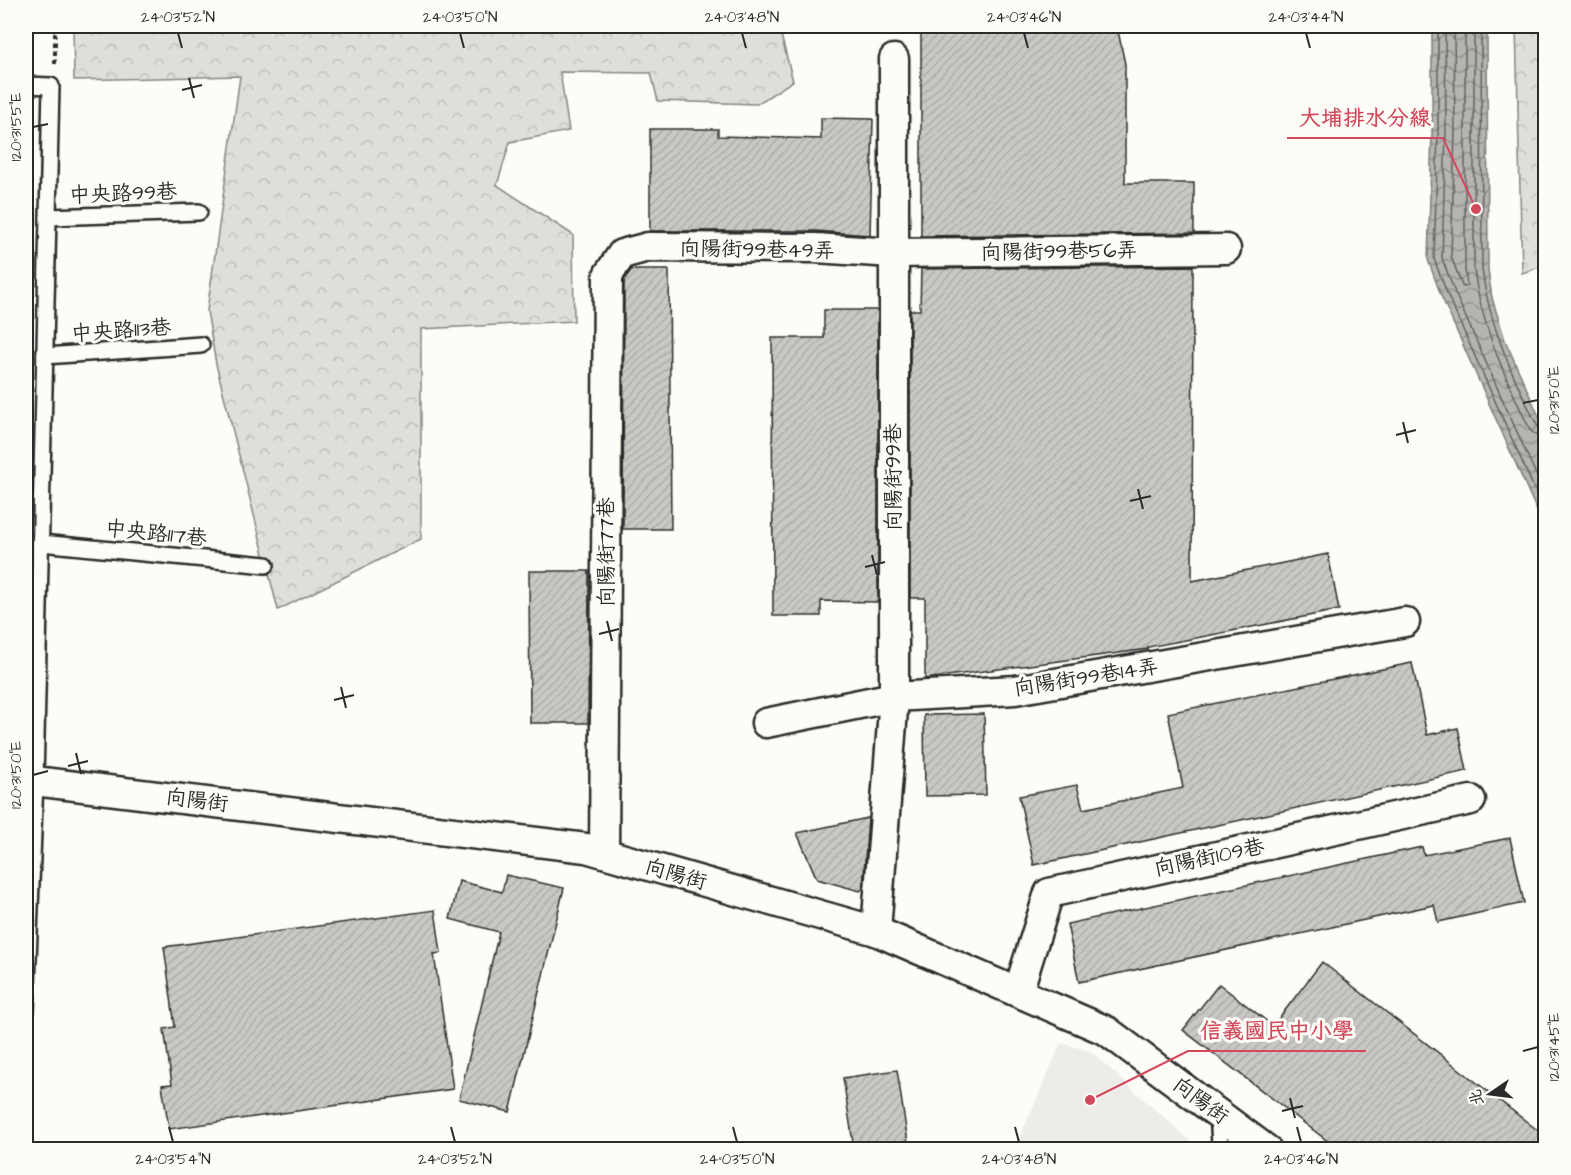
<svg xmlns="http://www.w3.org/2000/svg" width="1571" height="1175" viewBox="0 0 1571 1175" font-family="'Architects Daughter','LXGW WenKai TC',sans-serif">
<style>
.built{fill:#edece8}
.forest{fill:url(#forest-crowns);stroke:#858482;stroke-width:1.5}
.water{fill:url(#water-waves);stroke:#7e7d7b;stroke-width:1.5}
.lines{fill:none;stroke-linecap:round;stroke-linejoin:round}
.shore{stroke:#626261;stroke-width:1.5}
.building{fill:url(#building-hatch);stroke:#2b2b2b;stroke-width:1.5}
.lane-casing{stroke:#2b2b2b;stroke-width:20}
.street-casing{stroke:#2b2b2b;stroke-width:33}
.path{stroke:#2b2b2b;stroke-width:4;stroke-dasharray:4.5 4.5;stroke-linecap:butt}
.lane{stroke:#fdfcf7;stroke-width:15}
.street{stroke:#fdfcf7;stroke-width:28}
.ticks{fill:none;stroke:#2b2b2b;stroke-width:2}
.labels{text-anchor:middle;stroke-width:6;stroke-linejoin:round;paint-order:stroke}
.street-label{font-size:21px;fill:#2b2b2b;stroke:#fdfcf7}
.leader{fill:none;stroke:#d1495b;stroke-width:2}
.callout-dot{fill:#d1495b;stroke:#fdfcf7;stroke-width:2}
.callout-label{font-size:22px;text-anchor:middle;font-weight:bold;fill:#d1495b;stroke:#fdfcf7;stroke-width:6;stroke-linejoin:round;paint-order:stroke}
.neatline{fill:none;stroke:#2b2b2b;stroke-width:2}
.ticks-label{font-size:15px;text-anchor:middle;fill:#2b2b2b}
</style>
<defs>
<pattern id="forest-crowns" width="20" height="18" patternUnits="userSpaceOnUse" patternTransform="scale(1.5)"><rect width="20" height="18" fill="#dfdeda"/><path d="M2 6a3 3 0 1 1 6 0M12 15a3 3 0 1 1 6 0" fill="none" stroke="#c0bfbb"/></pattern>
<pattern id="water-waves" width="16" height="10" patternUnits="userSpaceOnUse" patternTransform="scale(1.5)"><rect width="16" height="10" fill="#b5b4b1"/><path d="M0 5q4-4 8 0t8 0" fill="none" stroke="#939390"/></pattern>
<pattern id="building-hatch" width="6" height="6" patternUnits="userSpaceOnUse" patternTransform="scale(1.5)"><rect width="6" height="6" fill="#c9c8c4"/><path d="M-1 1l2-2M0 6l6-6M5 7l2-2" fill="none" stroke="#adaca9"/></pattern>
</defs>
<rect width="100%" height="100%" fill="#fdfcf7"/>
<filter id="ink" filterUnits="userSpaceOnUse"><feTurbulence type="fractalNoise" baseFrequency=".0167" numOctaves="2"/><feDisplacementMap in="SourceGraphic" scale="12" xChannelSelector="R" yChannelSelector="G"/><feConvolveMatrix kernelMatrix="1 2 1 2 8 2 1 2 1" color-interpolation-filters="sRGB"/></filter>
<g filter="url(#ink)">
<polygon class="built" points="1061,1043 1090,1051 1199,1149 1015,1149"/>
<g class="forest">
<polygon points="73,26 839,26 781,35 793,81 757,104 658,101 651,73 560,72 569,131 510,142 497,185 573,235 574,321 421,329 421,539 278,610 216,364 207,311 240,76 74,80"/>
<polygon points="1516,26 1546,26 1545,265 1522,273"/>
</g>
<polygon class="water" points="1432,26 1487,26 1488,270 1492,298 1505,340 1545,430 1545,529 1442,298 1428,260 1432,132"/>
<g class="lines">
<g class="shore">
<polyline points="1438,26 1438,132 1434,259 1448,296 1546,515"/>
<polyline points="1445,26 1446,132 1442,258 1455,293 1546,497"/>
<polyline points="1454,26 1455,132 1451,256 1462,286 1464,287 1467,285 1465,270 1465,26"/>
<path d="M1474,26V270C1481,326 1506,378 1530,430L1537,436L1546,438"/>
<path d="M1481,26L1482,270C1489,325 1513,377 1538,427L1546,431"/>
</g>
</g>
<g class="building">
<polygon points="921,26 1117,26 1125,64 1125,183 1194,183 1194,233 921,236"/>
<polygon points="821,118 873,119 870,235 815,231 650,231 650,129 718,129 718,136 821,139"/>
<polygon points="1193,266 1192,581 1328,554 1339,610 1196,638 1148,647 1148,649 925,679 925,598 910,598 910,310 920,310 921,269"/>
<polygon points="631,270 669,270 671,529 623,529 624,280"/>
<polygon points="824,310 878,310 878,602 821,601 821,616 773,616 772,338 824,338"/>
<polygon points="529,571 589,571 588,723 530,723"/>
<polygon points="1412,663 1427,735 1458,728 1467,771 1034,865 1019,796 1077,785 1083,809 1183,788 1168,713"/>
<polygon points="984,714 986,795 925,796 924,715"/>
<polygon points="868,818 863,888 860,891 817,879 797,833"/>
<polygon points="1510,838 1524,903 1438,922 1434,905 1079,982 1067,924 1422,847 1424,855"/>
<polygon points="506,875 564,888 510,1112 459,1099 499,932 450,919 459,881 502,892"/>
<polygon points="435,910 441,953 434,954 453,1089 169,1129 162,1085 172,1084 164,1029 175,1027 164,947"/>
<polygon points="1322,962 1545,1136 1545,1149 1338,1149 1183,1030 1219,984 1273,1026"/>
<polygon points="897,1070 909,1149 854,1149 843,1078"/>
</g>
<g class="lines">
<g class="lane-casing">
<g id="lane">
<polyline points="26,85 51,86 35,781 26,1011"/>
<polyline points="48,217 199,212"/>
<polyline points="45,356 201,345"/>
<polyline points="41,543 266,565"/>
<polyline points="1218,1114 1220,1144 1224,1150"/>
</g>
</g>
<g class="street-casing">
<g id="street">
<polyline points="766,723 894,697 1015,690 1405,622"/>
<polyline points="26,780 586,848 876,931 1107,1031 1267,1150"/>
<polyline points="604,853 608,275 622,254 648,247 815,248 893,253 1226,249"/>
<polyline points="876,931 894,697 894,59"/>
<polyline points="1018,992 1049,893 1471,800"/>
</g>
</g>
<polyline class="path" points="55,64 55,26"/>
<use href="#lane" class="lane"/>
<use href="#street" class="street"/>
</g>
</g>
<path class="ticks" d="M178,33L182,48M460,33L464,48M742,33L746,48M1024,33L1028,48M1306,33L1310,48M189,78L194,98M182,90L202,85M33,127L48,124M1523,403L1538,400M1403,422L1408,443M1396,435L1416,430M1138,489L1143,509M1130,501L1151,496M872,555L877,575M865,567L885,562M607,621L612,641M599,634L619,629M341,687L346,708M334,700L354,695M76,753L81,774M68,766L88,761M33,775L48,771M1523,1051L1538,1047M1290,1098L1295,1118M1282,1111L1303,1106M169,1127L173,1142M451,1127L455,1142M733,1127L737,1142M1015,1127L1019,1142M1297,1127L1301,1142"/>
<g class="labels">
<g class="street-label">
<text transform="translate(123 193) rotate(-2)" y="7">中央路99巷</text>
<text transform="translate(757 249) rotate(1)" y="7">向陽街99巷49弄</text>
<text transform="translate(1059 251) rotate(-1)" y="7">向陽街99巷56弄</text>
<text transform="translate(121 330) rotate(-4)" y="7">中央路113巷</text>
<text transform="translate(893 477) rotate(-90)" y="7">向陽街99巷</text>
<text transform="translate(156 533) rotate(6)" y="7">中央路117巷</text>
<text transform="translate(606 552) rotate(-90)" y="7">向陽街77巷</text>
<text transform="translate(1086 677) rotate(-9)" y="7">向陽街99巷14弄</text>
<text transform="translate(197 800) rotate(7)" y="7">向陽街</text>
<text transform="translate(1209 857) rotate(-12)" y="7">向陽街109巷</text>
<text transform="translate(676 874) rotate(16)" y="7">向陽街</text>
<text transform="translate(1201 1100) rotate(37)" y="7">向陽街</text>
</g>
</g>
<path class="leader" d="M1476 209L1443 138H1287M1090 1100L1188 1051H1366"/>
<g class="callout-dot">
<circle cx="1476" cy="209" r="6"/>
<circle cx="1090" cy="1100" r="6"/>
</g>
<g class="callout-label">
<text x="1365" y="125">大埔排水分線</text>
<text x="1277" y="1038">信義國民中小學</text>
</g>
<rect width="1571" height="1175" fill="none" stroke="#fdfcf7" stroke-width="66"/>
<g transform="translate(1490 1094) rotate(256)" stroke="#fdfcf7" stroke-width="4.5" paint-order="stroke">
<path d="M0-4.5L10 22L0 15L-10 22Z" fill="#2b2b2b"/>
<text y="-9" font-size="16" font-weight="bold" text-anchor="middle" fill="#2b2b2b">北</text>
</g>
<rect x="33" y="33" width="1505" height="1109" class="neatline"/>
<g class="ticks-label">
<text x="178" y="22">24°03'52"N</text>
<text x="460" y="22">24°03'50"N</text>
<text x="742" y="22">24°03'48"N</text>
<text x="1024" y="22">24°03'46"N</text>
<text x="1306" y="22">24°03'44"N</text>
<text transform="translate(16 127) rotate(-90)" y="5">120°31'55"E</text>
<text transform="translate(1554 400) rotate(-90)" y="5">120°31'50"E</text>
<text transform="translate(16 775) rotate(-90)" y="5">120°31'50"E</text>
<text transform="translate(1554 1047) rotate(-90)" y="5">120°31'45"E</text>
<text x="173" y="1164">24°03'54"N</text>
<text x="455" y="1164">24°03'52"N</text>
<text x="737" y="1164">24°03'50"N</text>
<text x="1019" y="1164">24°03'48"N</text>
<text x="1301" y="1164">24°03'46"N</text>
</g>
</svg>
